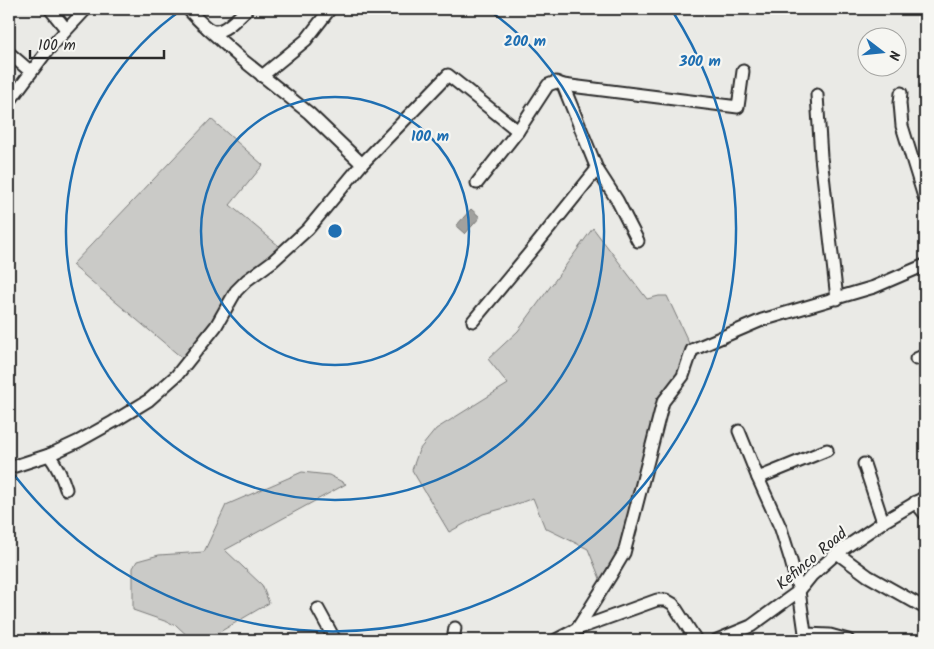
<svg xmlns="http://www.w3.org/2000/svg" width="934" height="649" viewBox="0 0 934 649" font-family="Kalam,sans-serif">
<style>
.green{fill:#cacac7;stroke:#7a7a79}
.water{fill:#a1a19e;stroke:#727270}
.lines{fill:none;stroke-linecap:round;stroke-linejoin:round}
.minor-casing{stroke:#2b2b2b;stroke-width:15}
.minor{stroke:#f6f6f2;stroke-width:11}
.ring{fill:none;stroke:#1f6fb2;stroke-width:2.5}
.labels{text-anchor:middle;stroke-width:4.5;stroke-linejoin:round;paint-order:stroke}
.street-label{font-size:16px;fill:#2b2b2b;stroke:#f6f6f2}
.centre{fill:#1f6fb2;stroke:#f6f6f2;stroke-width:2.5}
.ring-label{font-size:15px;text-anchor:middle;font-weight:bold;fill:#1f6fb2;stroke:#f6f6f2;stroke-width:4.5;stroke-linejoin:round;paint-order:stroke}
</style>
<rect width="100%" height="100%" fill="#eaeae6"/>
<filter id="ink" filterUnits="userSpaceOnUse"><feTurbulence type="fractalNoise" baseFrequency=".02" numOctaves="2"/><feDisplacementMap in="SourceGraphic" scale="10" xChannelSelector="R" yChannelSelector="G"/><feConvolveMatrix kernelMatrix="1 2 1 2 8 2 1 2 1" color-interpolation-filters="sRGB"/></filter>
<g filter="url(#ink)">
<g class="green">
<polygon points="211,119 263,165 230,205 285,251 246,282 188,363 72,265"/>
<polygon points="593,228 647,299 659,296 667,296 694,354 665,404 626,552 605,591 588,549 545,528 533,498 512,506 483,514 449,532 412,470 419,450 436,429 508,384 488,359 518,331"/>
<polygon points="302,472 329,475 346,484 225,550 262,585 269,603 206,640 192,640 176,625 133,610 133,568 137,561 159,555 204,552 226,505"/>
</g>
<polygon class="water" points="471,209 480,217 465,234 456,226"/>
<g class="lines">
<g class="minor-casing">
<g id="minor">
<polyline points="50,9 66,29"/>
<path d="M188,9C194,15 207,31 215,31C226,32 240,15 247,9"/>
<polyline points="207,28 239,57 309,113 362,164"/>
<polyline points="9,53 31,72"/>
<polyline points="262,76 306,40 330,9"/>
<polyline points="563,85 738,107 743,71"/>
<polyline points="901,93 900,103 902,126 925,200"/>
<polyline points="817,95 821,157 837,299"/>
<polyline points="9,102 47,51 86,9"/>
<polyline points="597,169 617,200 638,241"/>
<polyline points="477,183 518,131"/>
<polyline points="916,359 925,355"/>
<polyline points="739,431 758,478 781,529 791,561 799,591 806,640"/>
<path d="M49,455C57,466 62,476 66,489"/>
<polyline points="864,464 883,522"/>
<polyline points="9,468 49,455 79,441 113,422 149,400 177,375 216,326 236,291 247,280 273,261 308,229 362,164 448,75 518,131 548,85 556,82 563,85 597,169 536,245 473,321"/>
<polyline points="758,478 827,450"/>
<polyline points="915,502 925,514"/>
<polyline points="837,553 868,576 925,608"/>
<polyline points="318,609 335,640"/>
<polyline points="577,629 611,575 624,553 634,515 663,402 683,376 692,350 762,320 874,287 925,265"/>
<polyline points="805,634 830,635 848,640"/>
<polyline points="453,640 455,628"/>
<polyline points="556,640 577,629 657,600 666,600 673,604 696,640"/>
<polyline points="717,640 751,626 799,591 811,576 837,553 883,522 925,497"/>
</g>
</g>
<use href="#minor" class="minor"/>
</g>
</g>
<g class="ring">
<circle cx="335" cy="231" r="134"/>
<path d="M487 9A269 269 0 1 1 183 9"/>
<path d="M673 12A403 403 0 0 1 9 468"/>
</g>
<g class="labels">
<g class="street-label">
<text transform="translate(811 558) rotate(-40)" y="6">Kefinco Road</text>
</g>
</g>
<circle cx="335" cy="231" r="8" class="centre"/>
<g class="ring-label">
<text x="525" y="46">200 m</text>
<text x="700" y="66">300 m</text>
<text x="430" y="141">100 m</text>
</g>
<rect width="934" height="649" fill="none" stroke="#f6f6f2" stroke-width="30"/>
<rect x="15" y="15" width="904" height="619" fill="none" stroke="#2b2b2b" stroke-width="2" filter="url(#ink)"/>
<g transform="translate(882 52) rotate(106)"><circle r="24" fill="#f6f6f2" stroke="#a5a5a2"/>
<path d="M0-4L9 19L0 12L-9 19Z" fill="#1f6fb2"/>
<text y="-8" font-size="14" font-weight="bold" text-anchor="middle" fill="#2b2b2b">N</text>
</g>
<path d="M30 50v8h134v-8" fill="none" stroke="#2b2b2b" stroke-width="2.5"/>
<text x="38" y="50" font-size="15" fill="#2b2b2b" stroke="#f6f6f2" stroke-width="4" paint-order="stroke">100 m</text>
</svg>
